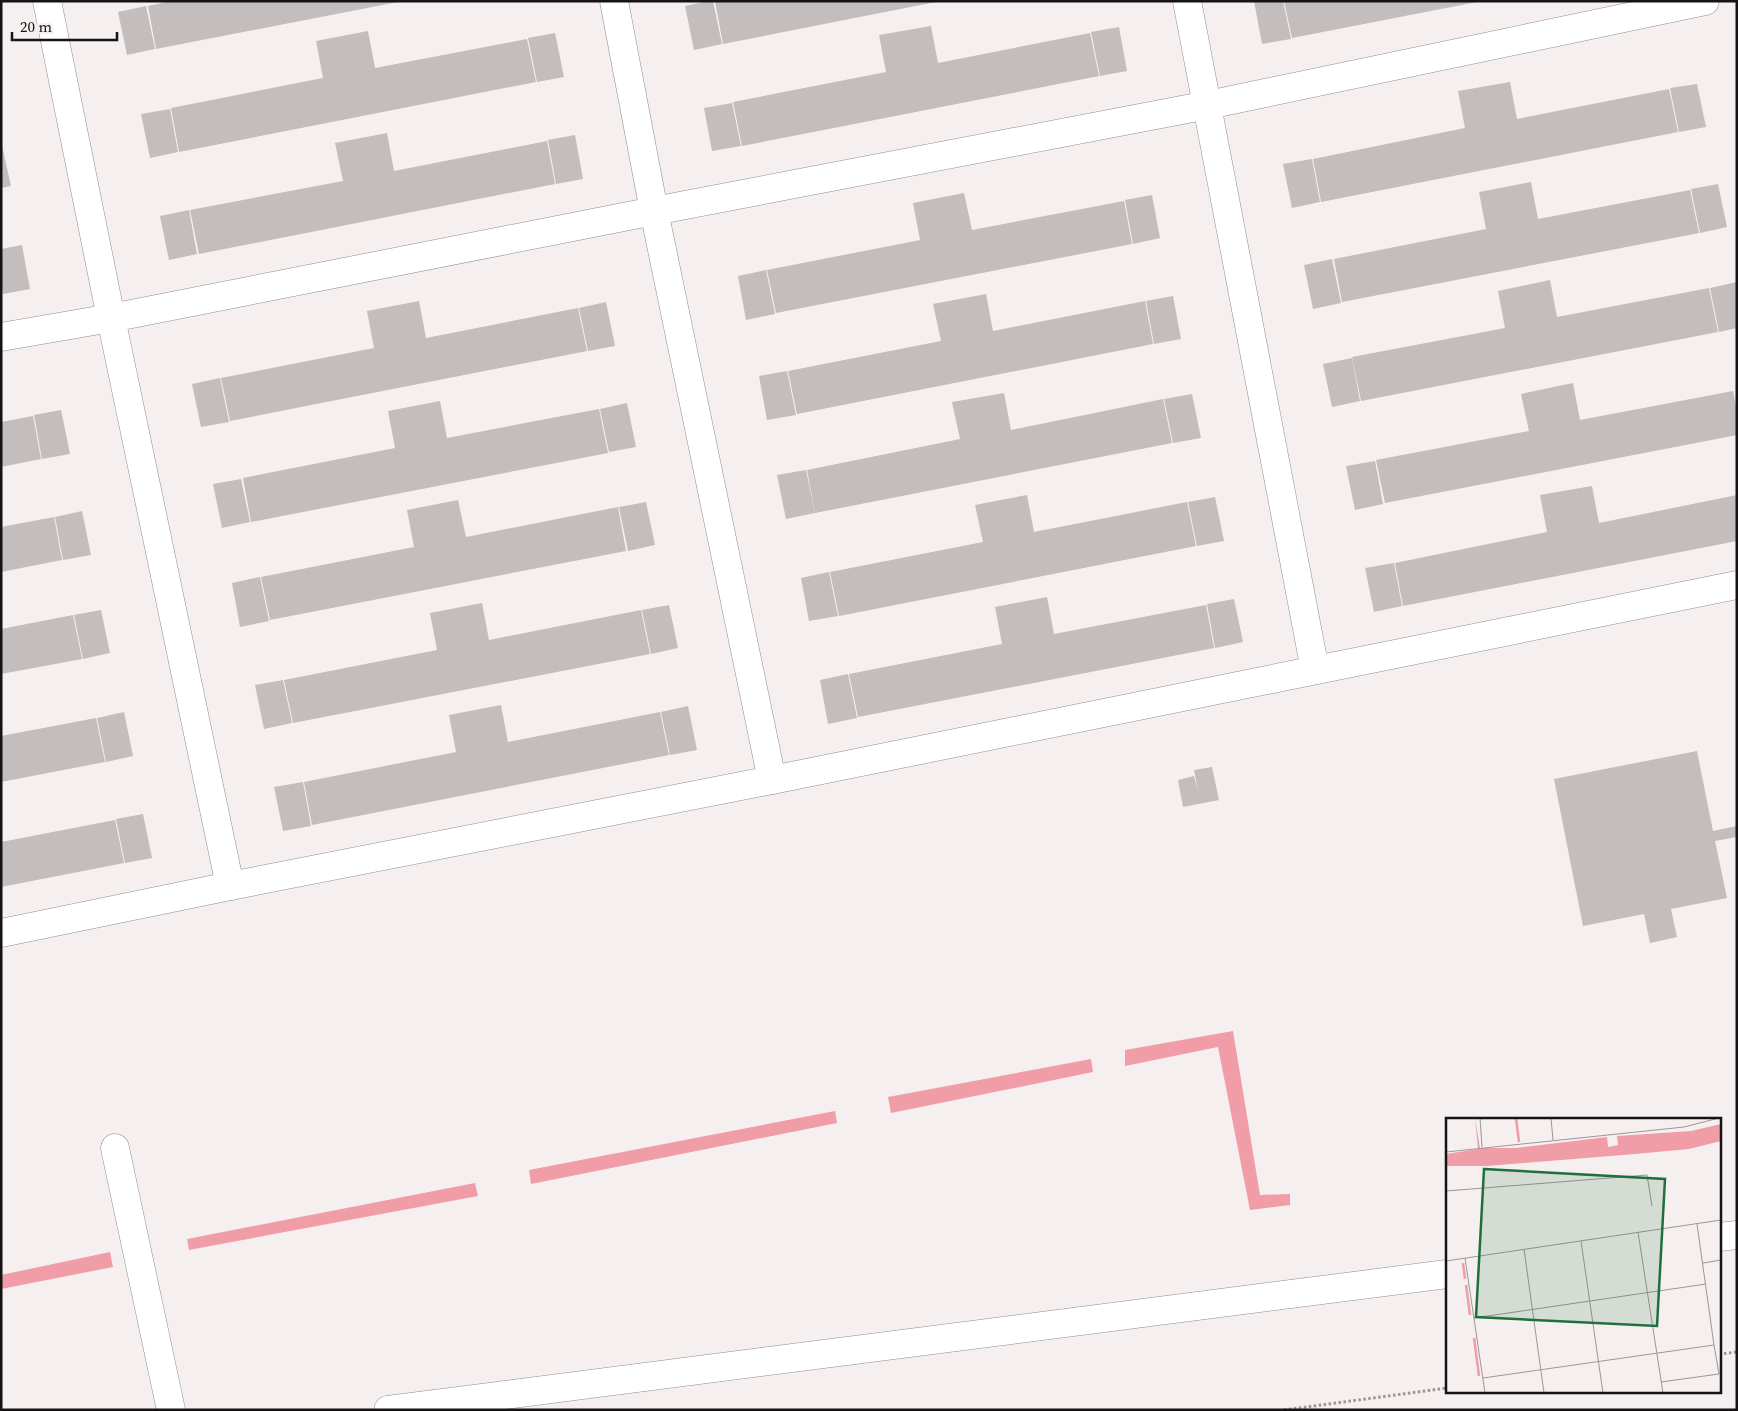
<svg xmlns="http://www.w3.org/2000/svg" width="1738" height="1411" viewBox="0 0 1738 1411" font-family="'Source Serif 4',serif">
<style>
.water{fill:#f09da7}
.building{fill:#c3bdbe}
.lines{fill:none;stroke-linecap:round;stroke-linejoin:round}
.minor-casing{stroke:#918c8c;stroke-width:29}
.path{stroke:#9a9595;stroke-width:3;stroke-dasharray:2.5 2.5;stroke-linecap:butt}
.minor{stroke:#fff;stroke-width:28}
.inset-river{fill:none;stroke:#f09da7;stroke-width:2.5}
.inset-road{fill:none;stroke:#9b9797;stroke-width:1}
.view{fill:#206f3e;fill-opacity:0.15;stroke:#206f3e;stroke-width:2.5}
.inset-edge{fill:none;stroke:#151313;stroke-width:2.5}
</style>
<rect width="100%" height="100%" fill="#f5efef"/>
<g class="water">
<polygon points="1233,1031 1260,1195 1290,1194 1290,1205 1250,1210 1218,1047 1125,1066 1125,1050"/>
<polygon points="1091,1059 1093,1072 891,1113 888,1097"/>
<polygon points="835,1111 837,1123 531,1184 529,1170"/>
<polygon points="475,1183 478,1196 189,1250 187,1239"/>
<polygon points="110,1252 113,1267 1,1289 1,1275"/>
</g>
<g class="building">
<polygon points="171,1 398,1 398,2 156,49 148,6"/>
<polygon points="708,1 713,1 722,44 694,50 685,6"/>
<polygon points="715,1 936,1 936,2 723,44"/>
<polygon points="1254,1 1283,1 1291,39 1262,44"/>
<polygon points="1284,1 1477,1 1477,2 1292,38"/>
<polygon points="146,6 155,49 127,55 118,12"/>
<polygon points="931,26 938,63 1090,33 1099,76 742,146 733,102 886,72 879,35"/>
<polygon points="1119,27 1127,71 1100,76 1091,32"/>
<polygon points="368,31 375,68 527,39 536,82 179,152 171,108 323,78 316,41"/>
<polygon points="555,33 564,77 537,82 528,38"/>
<polygon points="1510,82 1517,119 1669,89 1678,132 1321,202 1313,159 1465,128 1458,91"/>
<polygon points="1697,84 1706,127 1679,132 1670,88"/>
<polygon points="732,103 741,146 712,151 704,108"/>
<polygon points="170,109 178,152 150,158 141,114"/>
<polygon points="387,133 394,171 547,141 555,184 199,254 190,210 343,181 335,143"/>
<polygon points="575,135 583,179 556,184 548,140"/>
<polygon points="1,141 11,186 1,188"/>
<polygon points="1312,159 1320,202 1292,208 1283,164"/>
<polygon points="1531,182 1538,219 1690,190 1699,233 1342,302 1334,259 1486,229 1479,192"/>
<polygon points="1718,184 1727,227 1700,233 1691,189"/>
<polygon points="964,193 972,230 1124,201 1132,244 776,313 767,270 920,240 913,203"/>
<polygon points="1152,195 1160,238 1133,244 1125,200"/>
<polygon points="189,210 197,254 169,260 160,216"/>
<polygon points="22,245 30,289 3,294 1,283 1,249"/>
<polygon points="1332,259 1341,303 1313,309 1304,265"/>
<polygon points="766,270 775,314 746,320 738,276"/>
<polygon points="1550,280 1557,317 1709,288 1718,332 1361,401 1352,357 1505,328 1498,291"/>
<polygon points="1737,282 1737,328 1719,332 1710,288"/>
<polygon points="986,294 993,331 1145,301 1153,344 797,414 788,371 941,341 933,304"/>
<polygon points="1173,296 1181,339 1154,344 1146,301"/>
<polygon points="419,301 426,338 578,308 587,351 230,421 221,378 374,348 367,311"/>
<polygon points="606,302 615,346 588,351 579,308"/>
<polygon points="1352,358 1360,401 1332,407 1323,364"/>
<polygon points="787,371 796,415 767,420 759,376"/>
<polygon points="220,378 229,422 201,427 192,384"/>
<polygon points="1573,383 1580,420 1733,391 1737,412 1737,435 1385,503 1376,460 1529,431 1521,394"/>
<polygon points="1004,393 1011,430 1163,399 1172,443 815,513 807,470 960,439 952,402"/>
<polygon points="1192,394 1201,438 1173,443 1164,399"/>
<polygon points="440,401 447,438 599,409 608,453 251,522 243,478 395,448 388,411"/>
<polygon points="627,403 636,447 609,452 600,409"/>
<polygon points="61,410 70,454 42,459 34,415"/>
<polygon points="33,416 41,459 1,467 1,422"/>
<polygon points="1375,461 1383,504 1355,510 1346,466"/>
<polygon points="806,470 815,513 786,519 777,475"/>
<polygon points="241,479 250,522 222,528 213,484"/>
<polygon points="1592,486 1599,523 1737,495 1737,541 1403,606 1395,563 1547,532 1540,495"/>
<polygon points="1027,495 1034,532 1187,502 1196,546 839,616 830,572 983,542 975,505"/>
<polygon points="1215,497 1224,541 1197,546 1188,502"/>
<polygon points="458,500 466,537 618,507 626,551 270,620 261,577 414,547 407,510"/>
<polygon points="646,502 655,545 628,551 619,507"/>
<polygon points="82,511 91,555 63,560 55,517"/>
<polygon points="54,517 62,560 1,572 1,527"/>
<polygon points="1394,563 1402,606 1374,612 1365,568"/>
<polygon points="829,572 838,616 809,621 801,578"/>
<polygon points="260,577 269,621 240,627 232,583"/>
<polygon points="1047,597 1054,634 1206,605 1214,648 858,717 849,674 1002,644 995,607"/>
<polygon points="1234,599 1243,642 1215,648 1207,604"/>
<polygon points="482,603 489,640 641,610 650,654 293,723 284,680 437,650 430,613"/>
<polygon points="669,605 678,648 651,654 642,610"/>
<polygon points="101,610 110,653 83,659 74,615"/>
<polygon points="73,615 82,659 1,674 1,629"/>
<polygon points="848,674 857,718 828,724 820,680"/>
<polygon points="283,680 292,723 264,729 255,685"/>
<polygon points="501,705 508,742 660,712 669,755 312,825 304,782 456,752 449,715"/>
<polygon points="688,706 697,750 670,755 661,712"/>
<polygon points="124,712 133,756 106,762 97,718"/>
<polygon points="96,718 105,762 1,782 1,736"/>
<polygon points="1697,751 1713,831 1737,826 1737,837 1715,841 1727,898 1671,909 1677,937 1650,943 1644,914 1583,926 1554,779"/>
<polygon points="1212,767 1219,800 1183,807 1178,780 1194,776 1198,790 1194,770"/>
<polygon points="303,782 311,826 283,831 274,787"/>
<polygon points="143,814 152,858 125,863 116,819"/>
<polygon points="115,820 124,863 1,887 1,842"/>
</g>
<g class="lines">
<g class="minor-casing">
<g id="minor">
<polyline points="47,1 111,318 230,886"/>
<polyline points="614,1 654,211 772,780"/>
<polyline points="1187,1 1315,670"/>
<polyline points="1,337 111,318 654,211 1208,105 1705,1"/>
<polyline points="1,933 230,886 772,780 1737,585"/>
<polyline points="115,1148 171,1410"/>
<polyline points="1719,1237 1737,1235"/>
<polyline points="388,1410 1447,1274"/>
</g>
</g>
<g class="path">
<polyline points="1719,1354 1737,1352"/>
<polyline points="1284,1410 1447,1388"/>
</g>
<use href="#minor" class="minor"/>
</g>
<g transform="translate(1446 1118)">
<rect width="275" height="275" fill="#f5efef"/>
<path d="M29,0L34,30H70L161,19L162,29L172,27L171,18L245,13L275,6V23L243,31L189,36L41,48H0V36L32,31Z" fill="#f09da7"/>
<path class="inset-river" d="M70,0L73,24M17,145L19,161M20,167L24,197M28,220L33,258"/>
<path class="inset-road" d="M34,0L36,29M105,0L107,22M0,34L238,9L273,0M0,73L201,57L206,88M192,114L217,275M135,123L157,275M78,131L98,275M19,140L39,275M0,143L275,102M257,145L275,142M28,200L260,166M37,260L268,227L251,106M215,264L273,256L268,227"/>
<path class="view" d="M38,51L219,61L211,208L30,199Z"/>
<rect width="275" height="275" class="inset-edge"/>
</g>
<rect width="1738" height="1411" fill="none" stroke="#151313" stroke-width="5"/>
<path d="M12 32v8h105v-8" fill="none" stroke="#151313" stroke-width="2.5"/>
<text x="20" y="32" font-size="15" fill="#151313" stroke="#f5efef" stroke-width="4" paint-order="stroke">20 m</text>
</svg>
